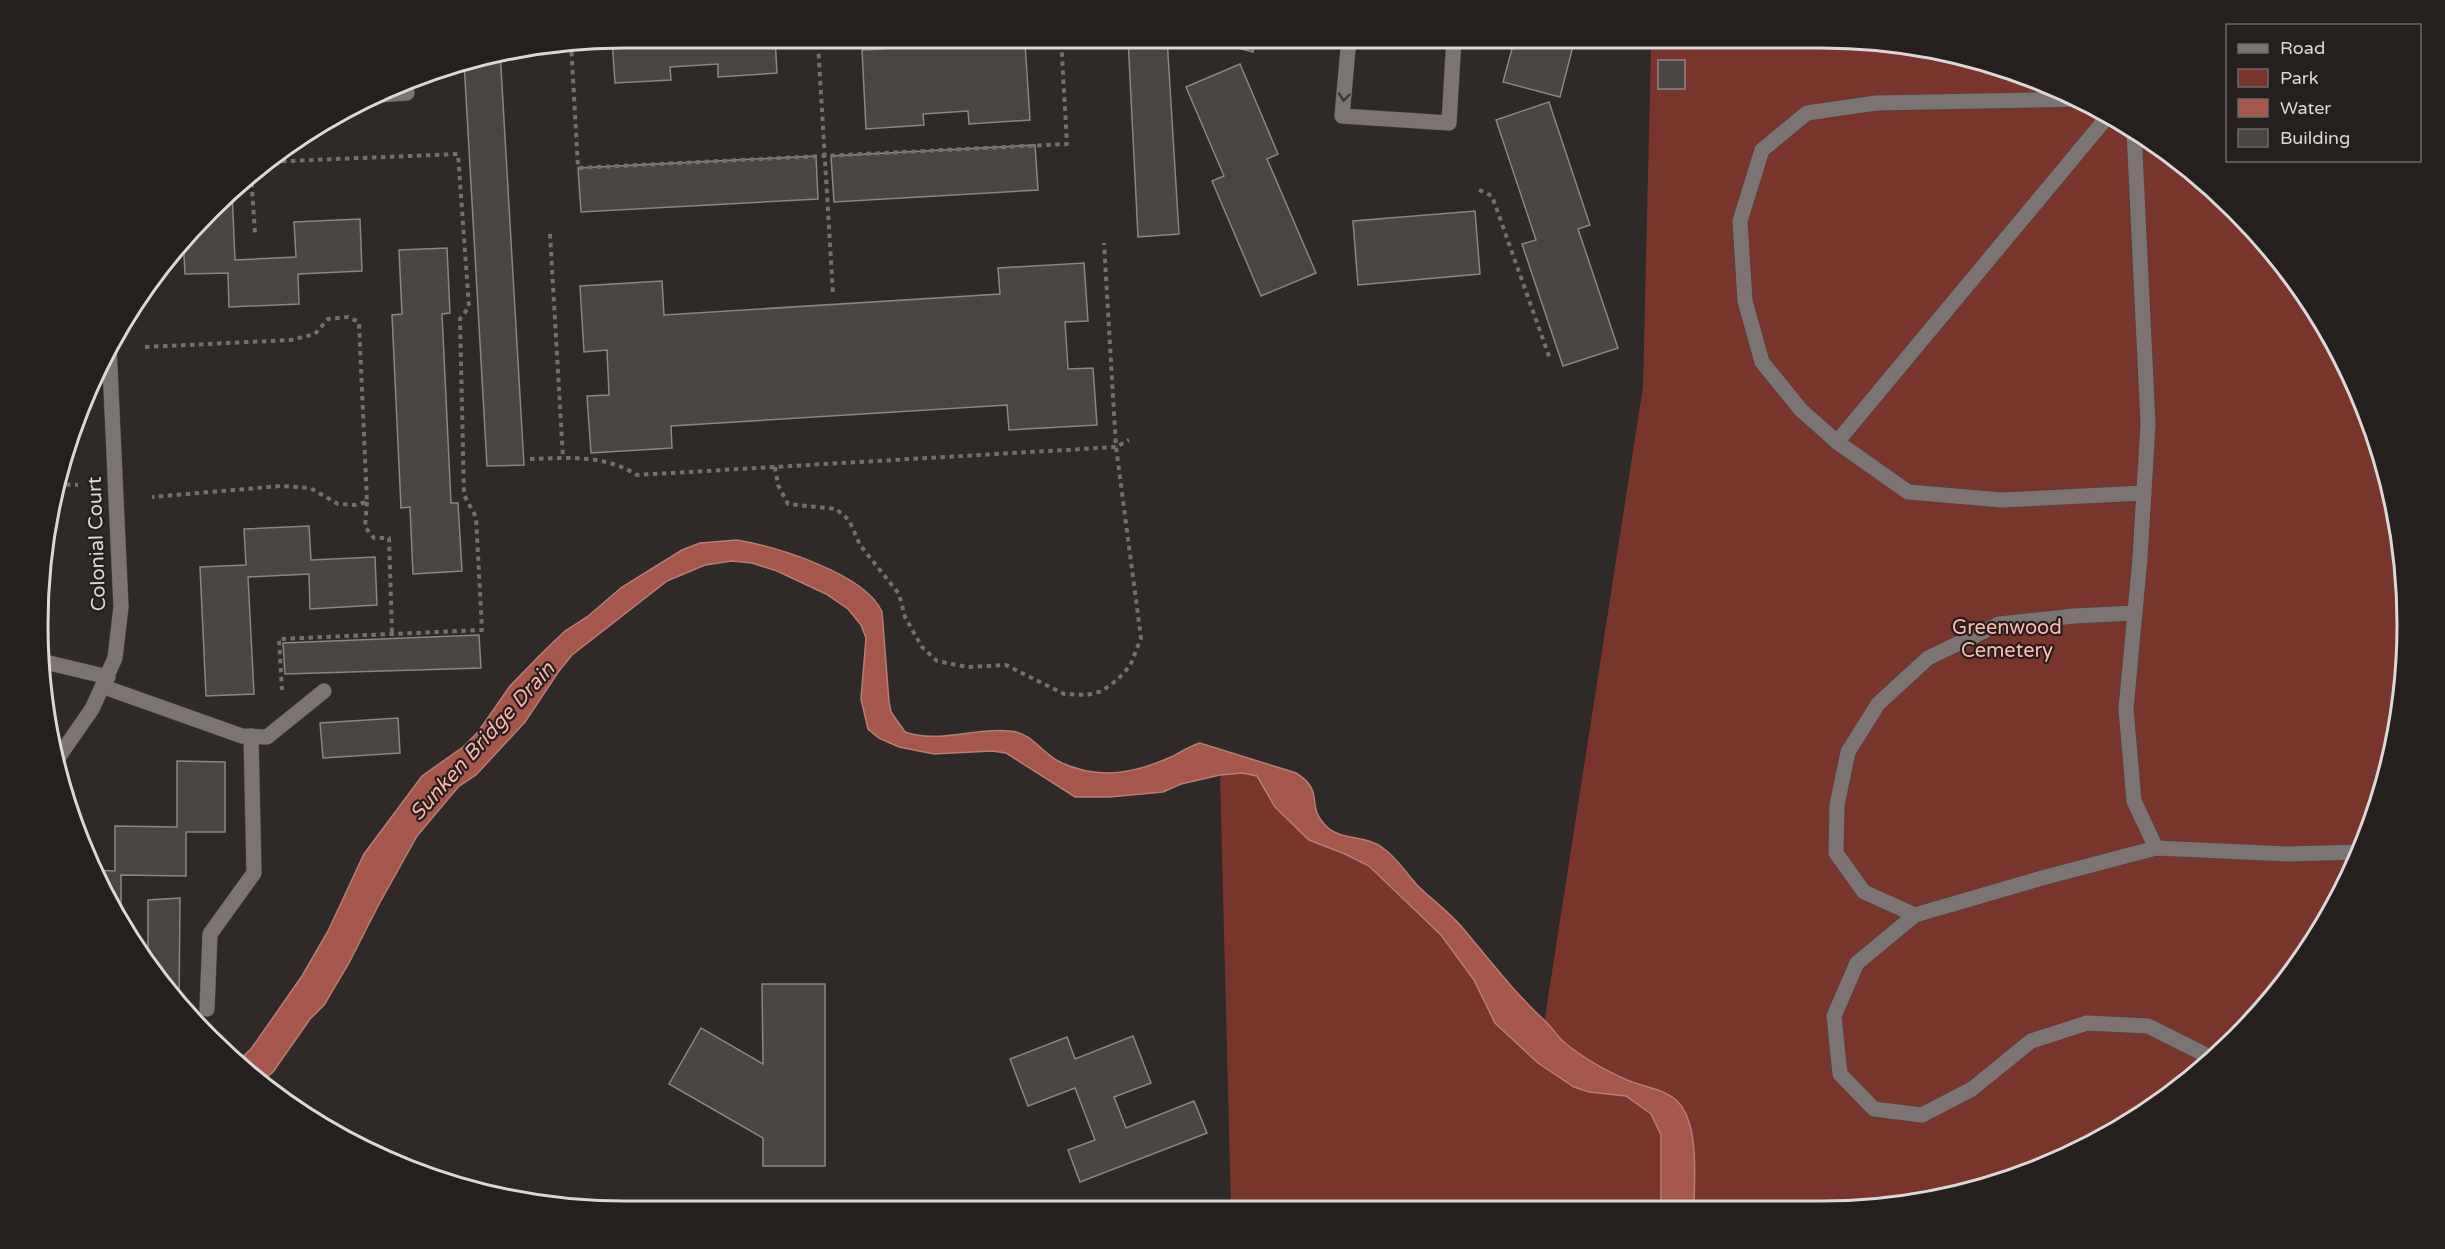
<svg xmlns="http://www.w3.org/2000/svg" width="2445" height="1249" viewBox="0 0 2445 1249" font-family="'Varela Round',sans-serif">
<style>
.green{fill:#78352b}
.water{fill:#a6574b;stroke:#b67e75;stroke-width:1.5}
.building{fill:#4a4443;stroke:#8d8584;stroke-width:1.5}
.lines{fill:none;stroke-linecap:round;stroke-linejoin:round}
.lane-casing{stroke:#4a4544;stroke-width:16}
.street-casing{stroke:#4a4544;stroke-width:16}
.path{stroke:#756f6e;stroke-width:4;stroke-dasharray:4.5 4.5;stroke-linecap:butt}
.lane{stroke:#7b7473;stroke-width:15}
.street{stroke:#7b7473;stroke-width:15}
.oneway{stroke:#3a3433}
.labels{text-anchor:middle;stroke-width:4.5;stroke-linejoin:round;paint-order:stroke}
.street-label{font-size:20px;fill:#dcd8d7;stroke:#251f1e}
.park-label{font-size:20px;fill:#feb9ad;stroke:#251f1e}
.water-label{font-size:21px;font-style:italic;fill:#f9b5a9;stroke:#251f1e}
.rim{fill:none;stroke:#dcd8d7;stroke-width:3}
</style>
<rect width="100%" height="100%" fill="#2f2928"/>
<polygon class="green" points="1888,44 1972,57 2080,98 2178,159 2262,237 2329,331 2376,435 2402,548 2406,663 2388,776 2347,884 2262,1011 2178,1090 2045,1167 1897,1206 1231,1208 1220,775 1242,773 1257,776 1275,807 1286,817 1322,846 1345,854 1369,866 1441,935 1474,980 1495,1023 1538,1062 1643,387 1651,47"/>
<path class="water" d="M737,540C777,547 866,574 882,612L889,702L891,712L905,732C940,744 974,727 1010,731C1033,733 1041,753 1060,762C1098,780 1133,774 1171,757C1180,753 1189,746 1200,743L1296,773C1326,792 1305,804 1325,825C1339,841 1367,835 1383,848C1397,858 1406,873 1417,885C1433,901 1452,914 1466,932C1491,962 1515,993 1544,1020C1552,1027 1557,1037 1565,1043C1583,1058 1607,1071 1627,1080C1643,1087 1665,1089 1677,1101C1700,1124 1694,1178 1694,1207H1661V1135L1651,1114L1626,1096L1589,1092L1574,1087L1538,1063L1495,1023L1474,980L1441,935L1369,866L1345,854L1309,840L1275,807L1257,776L1242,773L1220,775L1181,784L1163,792L1109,797H1075L1006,753L992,751L934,754L899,747L879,738L868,729L861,699L866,638L861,625L848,609L826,594L777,571L752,563L732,561L705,565L667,581L572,655L559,671L525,722L476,775L459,786L417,836L378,906L349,963L324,1005L310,1019L273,1072L261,1082L237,1062L251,1049L302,976L328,931L364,854L422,776L463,747L478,732L510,686L542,653L565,631L587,617L622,587L682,550L700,543Z"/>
<g class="building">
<polygon points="624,38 775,38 777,73 718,77 718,64 670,67 671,80 615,83 612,39"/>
<polygon points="882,38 999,38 999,44 1025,43 1030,120 969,124 968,111 923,114 924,125 866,129 862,50 883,49"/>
<polygon points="1128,38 1167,38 1179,234 1138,237"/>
<polygon points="1203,38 1256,38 1253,52"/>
<polygon points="1515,38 1575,38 1560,97 1503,82"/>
<polygon points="500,51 524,465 487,466 464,61"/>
<rect x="1658" y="60" width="27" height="29"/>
<polygon points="1240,64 1278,154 1267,159 1316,273 1261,296 1212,181 1224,176 1186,87"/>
<polygon points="1549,102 1590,225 1578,229 1618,348 1563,366 1522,244 1536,240 1496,120"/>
<polygon points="1035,145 1038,190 834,202 831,156"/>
<polygon points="816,156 818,199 581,212 578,168"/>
<polygon points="232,191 235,260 296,257 294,222 360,219 362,271 298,274 299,304 229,307 228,273 185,274 183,237"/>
<polygon points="1475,211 1480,274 1358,285 1353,221"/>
<polygon points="447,248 450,313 442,314 451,503 458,503 462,571 413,574 410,507 401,508 392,315 402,314 399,250"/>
<polygon points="1084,263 1088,321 1065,322 1068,369 1093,368 1097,425 1009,430 1007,405 671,426 672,448 591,453 587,396 609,395 607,350 584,352 580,286 662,281 664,315 1000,294 998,268"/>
<polygon points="309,526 311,560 375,557 377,605 310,609 309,574 248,577 254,694 206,696 200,567 246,565 244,529"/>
<polygon points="479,635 481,668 285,674 283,643"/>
<polygon points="398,718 400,753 323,758 320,723"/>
<polygon points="177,761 225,762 225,832 186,832 186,876 121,875 121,924 98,884 93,870 115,871 115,826 177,827"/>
<polygon points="180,898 179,1003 148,965 148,900"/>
<polygon points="762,984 825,984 825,1166 763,1166 763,1138 669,1084 701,1028 763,1064"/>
<polygon points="1133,1036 1151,1083 1114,1097 1126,1128 1194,1101 1207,1133 1080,1182 1068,1150 1095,1140 1075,1088 1028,1106 1010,1059 1067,1037 1075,1059"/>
</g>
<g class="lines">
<g class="lane-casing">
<g id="lane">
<polyline points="1349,38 1342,116 1449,123 1454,38"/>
<polyline points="378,95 407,93"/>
<polyline points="2081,99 1876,103 1807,113 1762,150 1740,221 1745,301 1762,362 1801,410 1837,442 1908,492 2002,500 2144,493"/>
<polyline points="2134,131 2148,424 2140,558 2126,709 2134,801 2156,848"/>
<polyline points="1837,442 2108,116"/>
<polyline points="41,661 108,677"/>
<polyline points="104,687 242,736 267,737 324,691"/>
<polyline points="1915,915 1864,892 1836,853 1837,805 1848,752 1878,704 1928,658 1999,624 2074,616 2135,613"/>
<polyline points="207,1009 210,934 254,873 251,736"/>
<polyline points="2210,1060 2202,1053 2148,1026 2087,1023 2031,1041 1972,1089 1922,1115 1874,1109 1840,1074 1834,1016 1857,963 1915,915 2042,878 2156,848 2288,854 2359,852"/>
</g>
</g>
<g class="street-casing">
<polyline id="street" points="55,762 92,709 115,658 121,607 109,345"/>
</g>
<g class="path">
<polyline points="790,38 791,46 818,44 833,294"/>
<polyline points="571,43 578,168 1067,144 1061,38"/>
<polyline points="818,44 840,43 840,38"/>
<polyline points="264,162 458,154 469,307 460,319 464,495 476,517 482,630 279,639 282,690"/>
<polyline points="251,174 255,233"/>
<polyline points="1479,190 1492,196 1550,359"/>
<polyline points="550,234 563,458"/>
<polyline points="145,347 291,340 315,334 328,319 348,317 359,322 367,502 355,505 338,504 310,488 281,486 152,497"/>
<path d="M530,459C567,458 604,454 637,475L1116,447L1104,243"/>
<polyline points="775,467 778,485 788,504 836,509 849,520 860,545 899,594 905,617 922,647 937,661 967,667 1006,665 1064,694 1087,695 1102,691 1117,680 1130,666 1141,638 1116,447 1129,440"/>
<polyline points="57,484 78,485"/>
<polyline points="367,502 365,527 374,538 389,538 392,634"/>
</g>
<use href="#lane" class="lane"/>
<use href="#street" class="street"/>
</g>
<defs><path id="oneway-chevron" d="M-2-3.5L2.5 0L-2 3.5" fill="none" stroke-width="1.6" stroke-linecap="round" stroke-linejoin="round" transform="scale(1.5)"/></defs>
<use class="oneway" href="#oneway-chevron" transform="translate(1344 97) rotate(95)"/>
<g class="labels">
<g class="street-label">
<text transform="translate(96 544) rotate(-92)" y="7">Colonial Court</text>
</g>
<g class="park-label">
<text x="2007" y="634">Greenwood<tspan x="2007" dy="23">Cemetery</tspan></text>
</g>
<g class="water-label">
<text transform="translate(482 741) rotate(-48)" y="7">Sunken Bridge Drain</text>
</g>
</g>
<path d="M0 0H2445V1249H0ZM624 48H1821A576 576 0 0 1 2397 624V625A576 576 0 0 1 1821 1201H624A576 576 0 0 1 48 625V624A576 576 0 0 1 624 48Z" fill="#251f1e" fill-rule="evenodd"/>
<path class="rim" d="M624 48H1821A576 576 0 0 1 2397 624V625A576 576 0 0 1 1821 1201H624A576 576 0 0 1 48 625V624A576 576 0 0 1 624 48Z"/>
<rect x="2226" y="24" width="195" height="138" fill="#251f1e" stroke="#6e6968" stroke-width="1.5"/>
<rect x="2238" y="44" width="30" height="9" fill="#7b7473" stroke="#6e6968" stroke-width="1.5"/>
<text x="2280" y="54" font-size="18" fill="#dcd8d7">Road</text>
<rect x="2238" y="69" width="30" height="18" fill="#78352b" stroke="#6e6968" stroke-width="1.5"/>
<text x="2280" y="84" font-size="18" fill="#dcd8d7">Park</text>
<rect x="2238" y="99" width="30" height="18" fill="#a6574b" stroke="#6e6968" stroke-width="1.5"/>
<text x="2280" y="114" font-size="18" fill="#dcd8d7">Water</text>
<rect x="2238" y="129" width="30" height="18" fill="#4a4443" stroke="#6e6968" stroke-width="1.5"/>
<text x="2280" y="144" font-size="18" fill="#dcd8d7">Building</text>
</svg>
